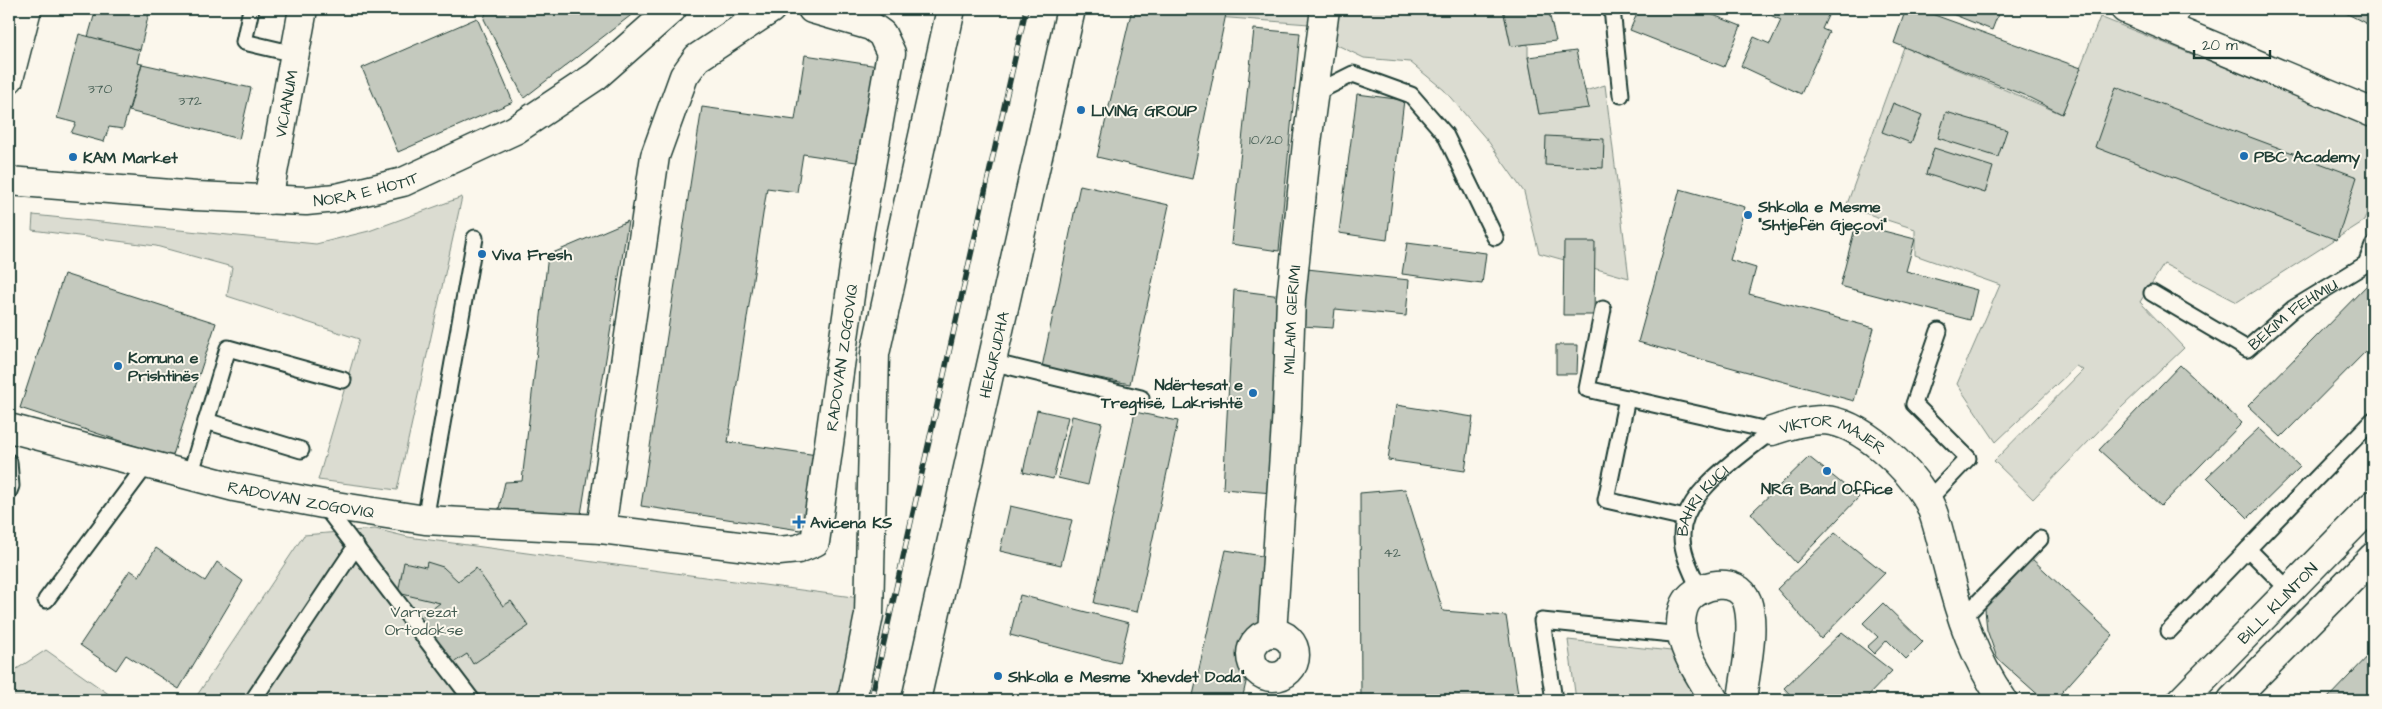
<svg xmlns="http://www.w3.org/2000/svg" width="2382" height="709" viewBox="0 0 2382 709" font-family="'Architects Daughter',sans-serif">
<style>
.green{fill:#dbdcd1;stroke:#7d8c82}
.building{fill:#c4c9be;stroke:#1f3d34}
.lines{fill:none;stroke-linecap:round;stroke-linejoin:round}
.service-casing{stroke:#1f3d34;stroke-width:19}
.minor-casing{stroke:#1f3d34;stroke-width:31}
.secondary-casing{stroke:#1f3d34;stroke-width:31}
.primary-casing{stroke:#1f3d34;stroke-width:31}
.service{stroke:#fbf7ec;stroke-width:15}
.minor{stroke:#fbf7ec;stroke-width:28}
.secondary{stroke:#fbf7ec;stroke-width:28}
.primary{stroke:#fbf7ec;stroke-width:28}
.rail-casing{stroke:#1f3d34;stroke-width:5.5}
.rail{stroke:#fbf7ec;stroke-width:4;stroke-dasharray:11;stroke-linecap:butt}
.poi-dot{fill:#1f6fb2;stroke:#fbf7ec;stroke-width:2}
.labels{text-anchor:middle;stroke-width:4;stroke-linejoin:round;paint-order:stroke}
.number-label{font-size:14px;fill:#486056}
.street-label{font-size:16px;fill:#1f3d34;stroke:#fbf7ec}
.poi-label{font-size:16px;font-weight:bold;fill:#1f3d34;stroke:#fbf7ec;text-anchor:start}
.park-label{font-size:16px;fill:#455d53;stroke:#fbf7ec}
</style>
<rect width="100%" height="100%" fill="#fbf7ec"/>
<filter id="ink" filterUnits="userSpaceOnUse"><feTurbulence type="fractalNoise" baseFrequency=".02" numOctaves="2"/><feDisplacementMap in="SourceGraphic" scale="10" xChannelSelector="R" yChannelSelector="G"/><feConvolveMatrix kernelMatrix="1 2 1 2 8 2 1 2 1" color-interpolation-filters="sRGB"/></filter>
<g filter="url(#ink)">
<g class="green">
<polygon points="1218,9 1312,9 1309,24 1217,17"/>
<polygon points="1338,9 1503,9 1511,46 1528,44 1528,57 1539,114 1585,91 1605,85 1629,278 1539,253 1524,192 1488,141 1444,90 1410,62 1364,58 1331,42"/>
<polygon points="2100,17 2373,127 2373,196 2364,221 2237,302 2164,264 2140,302 2184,348 2122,407 2033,499 1994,461 2083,370 2076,366 1996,442 1957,384 2000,285 1915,255 1915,229 1846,207 1904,47 2062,114"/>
<polygon points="462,197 397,490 318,480 359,339 227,296 232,267 156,246 32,230 33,215 316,244 369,231"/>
<polygon points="375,529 408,537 875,600 851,700 194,700 304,535"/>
<polygon points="1568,640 1671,651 1697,700 1576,700"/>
<polygon points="46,650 117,700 9,700 9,674"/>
</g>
<g class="building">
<polygon points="96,9 167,9 167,13 150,9 140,50 88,37"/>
<polygon points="487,9 639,9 524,98 484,19"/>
<polygon points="1132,9 1227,9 1192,179 1097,157"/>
<polygon points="1503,9 1548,9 1556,41 1511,46"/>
<polygon points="1639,9 1698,9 1741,26 1724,67 1630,30"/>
<polygon points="1757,9 1831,9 1822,29 1829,32 1801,94 1741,66 1754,37 1770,44 1781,20"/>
<polygon points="1906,9 1918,9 2081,68 2062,114 2026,96 1894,43"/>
<polygon points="1940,9 2000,9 1992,30"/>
<polygon points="2338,9 2373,9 2373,27"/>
<polygon points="477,18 513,102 398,152 362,68"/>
<polygon points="1254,29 1300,33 1279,251 1231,244"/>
<polygon points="79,34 140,50 137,63 142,64 123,129 109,127 104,142 71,133 76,123 57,118"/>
<polygon points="1576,51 1589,108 1539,114 1528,57"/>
<polygon points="805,55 878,66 863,163 803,154 797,192 767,188 728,442 824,456 813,532 641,506 702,107 795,120"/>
<polygon points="142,64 251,88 239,139 129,111"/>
<polygon points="2116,87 2357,177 2337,240 2095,147"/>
<polygon points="1357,94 1404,100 1387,240 1339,233"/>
<polygon points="1893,103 1922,115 1911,143 1882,132"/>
<polygon points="1946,112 2007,130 1998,157 1938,138"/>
<polygon points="1546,136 1604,139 1603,168 1545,165"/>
<polygon points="1934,148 1993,167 1985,193 1926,174"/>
<polygon points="1080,185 1169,205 1130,384 1042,367"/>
<polygon points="1680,189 1745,207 1730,260 1756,268 1749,294 1874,328 1854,401 1638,342"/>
<polygon points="628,221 579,527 496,522 505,482 522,481 548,255"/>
<polygon points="1856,224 1915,239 1906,271 1977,290 1970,320 1840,286"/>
<polygon points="1564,242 1595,242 1594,315 1563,315"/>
<polygon points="1407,243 1486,253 1482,284 1402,274"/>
<polygon points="1307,269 1409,280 1406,316 1335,309 1333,328 1302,326"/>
<polygon points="64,274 216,323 172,458 20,408"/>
<polygon points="2373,279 2373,344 2281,437 2248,406"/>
<polygon points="1234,290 1281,296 1273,493 1223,489"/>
<polygon points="1556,345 1578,345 1577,374 1556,374"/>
<polygon points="2180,365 2242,423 2161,506 2099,450"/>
<polygon points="1396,405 1473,417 1465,471 1388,460"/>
<polygon points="1037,410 1068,417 1053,479 1023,472"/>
<polygon points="1135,412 1178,421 1137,612 1094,603"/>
<polygon points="1072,416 1102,423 1088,485 1058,478"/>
<polygon points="2259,428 2300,467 2248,518 2207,477"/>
<polygon points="1809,457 1859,497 1796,563 1751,513"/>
<polygon points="1405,489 1443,611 1506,616 1519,700 1361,700 1360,493"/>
<polygon points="1010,506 1072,520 1061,565 1000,551"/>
<polygon points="1835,533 1885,573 1821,639 1777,589"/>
<polygon points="156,548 205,581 217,562 243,581 179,689 126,655 116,670 80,645 130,570 139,576"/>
<polygon points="1226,550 1274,558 1242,700 1192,700"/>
<polygon points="2030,557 2113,635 2055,700 2044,700 1997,658 1987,630 1984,599"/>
<polygon points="404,562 426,567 427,562 443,567 458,581 476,568 503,606 511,601 529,626 473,664 467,654 453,663 419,619 440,603 398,593"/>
<polygon points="1020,595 1129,623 1119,663 1010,635"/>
<polygon points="1883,603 1923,642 1906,659 1887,640 1874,654 1867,647 1878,637 1863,623"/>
<polygon points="1842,632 1892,671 1864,700 1795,700 1784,688"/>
<polygon points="2373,651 2373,700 2326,700"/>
</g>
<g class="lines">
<g class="service-casing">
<g id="service">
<polyline points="251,9 244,42 295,54"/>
<polyline points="1612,9 1621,95"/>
<polyline points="1313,94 1353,74 1411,95 1445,134 1495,237"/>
<path id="s1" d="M2152,293L2247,349L2294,308L2366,264L2373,246"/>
<polyline points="1603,309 1587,389 1772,431"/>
<polyline points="991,362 1141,398"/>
<polyline points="1627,398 1606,500 1685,518"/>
<polyline points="206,421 301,450"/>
<polyline points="9,462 11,486 9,491"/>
<polyline points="190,476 228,348 343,380"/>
<polyline points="1928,500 1968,458 1914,404 1939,331"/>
<polyline points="323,504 472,700"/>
<polyline points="425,520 475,238"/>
<polyline points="2289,590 2248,549 2373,420"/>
<path id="s2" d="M1700,591C1693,574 1682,555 1682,536C1681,494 1742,455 1772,431"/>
<polyline points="46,600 147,464"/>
<polyline points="1961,620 2040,539"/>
<polyline points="2169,631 2248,549"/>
<polyline points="253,700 356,546"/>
<polyline points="1554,700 1542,621 1682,635"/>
</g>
</g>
<g class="minor-casing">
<g id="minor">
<polyline points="2168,27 2176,9"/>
<path id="s3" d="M9,181L196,196L306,201L336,198L403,182L515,130L596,76L672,9"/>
<path id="s4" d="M268,200L303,9"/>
<path id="s5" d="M9,428L234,487L323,504L425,520L601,529L779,551L798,549L815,542L858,239L891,53L882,34L871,26L812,9"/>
<path id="s6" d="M1772,431C1789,425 1805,420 1824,420C1861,422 1908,468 1927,499C1936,513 1943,550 1948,568C1960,617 1974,658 2003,700"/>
<polyline points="601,529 655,156 684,76 697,58 771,9"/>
<path id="s7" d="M1272,633L1287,409L1291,299L1307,143L1325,9"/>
<circle cx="1273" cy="655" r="22"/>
<path d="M1714,700C1703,680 1686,657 1682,635C1680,625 1681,610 1687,601C1698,584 1737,575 1747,601C1756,628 1745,672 1742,700"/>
</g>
</g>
<g class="secondary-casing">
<g id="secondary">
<polyline points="2125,9 2373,113"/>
<polyline points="9,79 27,9"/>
<polyline points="852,700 869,615 875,354 951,9"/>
<path id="s8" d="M916,700L1071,9"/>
</g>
</g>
<g class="primary-casing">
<g id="primary">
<path id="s9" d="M2182,700L2373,505"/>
<polyline points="2232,700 2373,557"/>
</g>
</g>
<use href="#service" class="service"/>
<use href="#minor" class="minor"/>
<use href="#secondary" class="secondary"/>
<use href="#primary" class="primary"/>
<g class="rail-casing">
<polyline id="rail" points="871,700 1026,9"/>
</g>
<use href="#rail" class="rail"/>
</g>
</g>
<g class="poi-dot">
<circle cx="1081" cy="110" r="5"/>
<circle cx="2244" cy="156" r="5"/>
<circle cx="73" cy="157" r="5"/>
<circle cx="1748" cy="215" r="5"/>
<circle cx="482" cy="254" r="5"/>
<circle cx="118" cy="366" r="5"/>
<circle cx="1253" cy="393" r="5"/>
<circle cx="1827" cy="471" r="5"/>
<path d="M796.5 514.5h5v5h5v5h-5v5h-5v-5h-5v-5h5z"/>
<circle cx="998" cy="676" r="5"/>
</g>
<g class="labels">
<g class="number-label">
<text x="100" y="93">370</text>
<text x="190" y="105">372</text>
<text x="1266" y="144">10/20</text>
<text x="1392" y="557">42</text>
</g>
<g class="street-label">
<text dy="6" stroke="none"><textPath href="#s4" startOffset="98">VICIANUM</textPath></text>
<text dy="6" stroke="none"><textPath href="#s3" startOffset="359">NORA E HOTIT</textPath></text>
<text dy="6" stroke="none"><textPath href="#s1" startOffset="168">BEKIM FEHMIU</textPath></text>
<text dy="6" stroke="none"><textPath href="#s7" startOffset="314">MILAIM QERIMI</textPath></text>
<text dy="6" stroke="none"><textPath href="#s8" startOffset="354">HEKURUDHA</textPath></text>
<text dy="6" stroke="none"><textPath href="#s5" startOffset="1006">RADOVAN ZOGOVIQ</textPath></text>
<text dy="6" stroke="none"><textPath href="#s6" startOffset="65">VIKTOR MAJER</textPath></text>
<text dy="6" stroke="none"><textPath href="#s5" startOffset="301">RADOVAN ZOGOVIQ</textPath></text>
<text dy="6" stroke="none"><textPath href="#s2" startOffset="100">BAHRI KUÇI</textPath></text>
<text dy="6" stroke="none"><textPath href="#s9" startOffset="136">BILL KLINTON</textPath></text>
</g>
<g class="poi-label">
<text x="1091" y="116">LIVING GROUP</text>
<text x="2254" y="162">PBC Academy</text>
<text x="83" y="163">KAM Market</text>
<text x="1758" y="212">Shkolla e Mesme<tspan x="1758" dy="18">"Shtjefën Gjeçovi"</tspan></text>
<text x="492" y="260">Viva Fresh</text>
<text x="128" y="363">Komuna e<tspan x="128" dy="18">Prishtinës</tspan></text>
<text x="1243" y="390" text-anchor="end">Ndërtesat e<tspan x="1243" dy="18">Tregtisë, Lakrishtë</tspan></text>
<text x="1827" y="494" text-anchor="middle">NRG Band Office</text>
<text x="810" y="528">Avicena KS</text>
<text x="1008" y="682">Shkolla e Mesme "Xhevdet Doda"</text>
</g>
<g class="park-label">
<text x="424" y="617">Varrezat<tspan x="424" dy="18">Ortodokse</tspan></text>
</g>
</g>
<rect width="2382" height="709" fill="none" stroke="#fbf7ec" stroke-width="30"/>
<rect x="15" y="15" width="2352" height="679" fill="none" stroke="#1f3d34" stroke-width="2" filter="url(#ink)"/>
<path d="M2194 50v8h76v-8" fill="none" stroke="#1f3d34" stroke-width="2.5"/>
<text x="2202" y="50" font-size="15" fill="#1f3d34" stroke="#fbf7ec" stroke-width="4" paint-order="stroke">20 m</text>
</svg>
